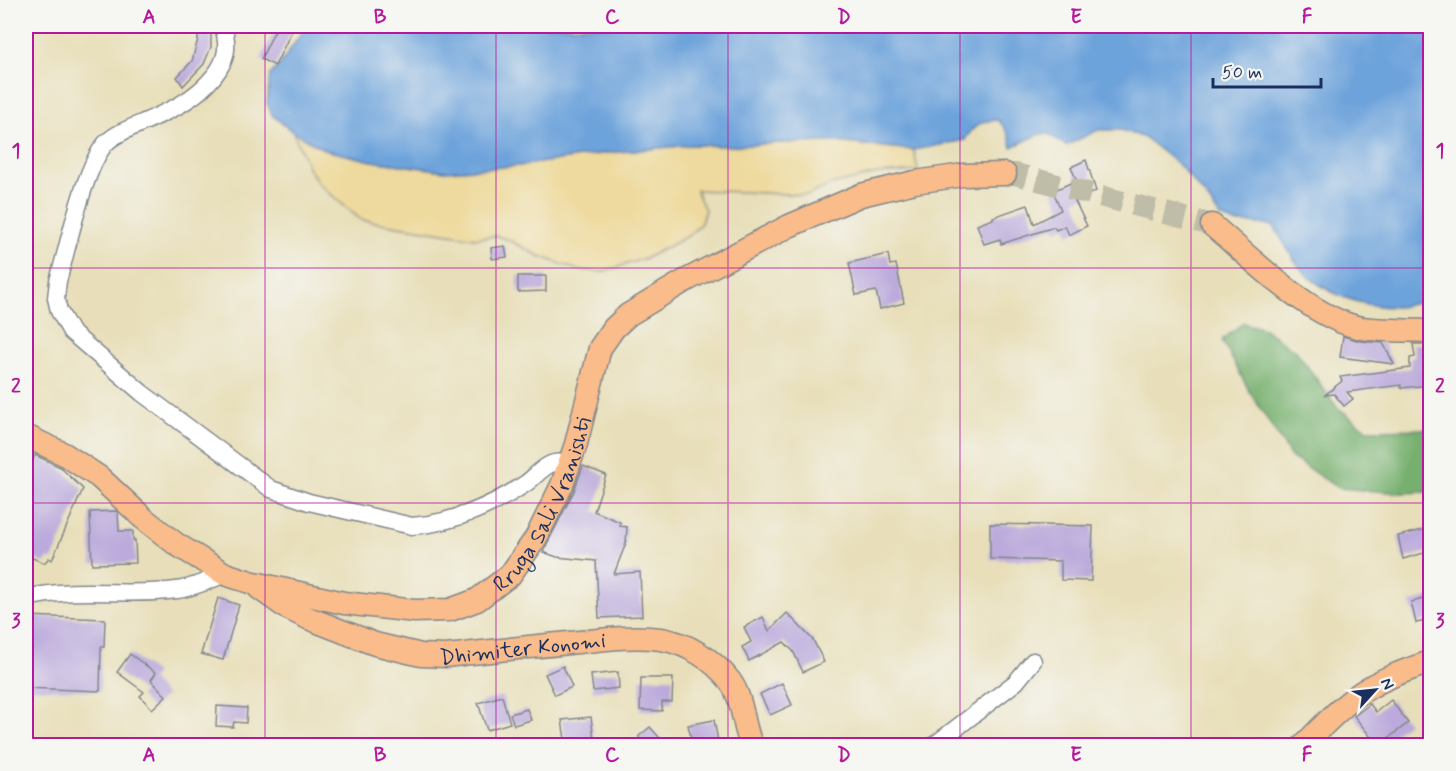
<svg xmlns="http://www.w3.org/2000/svg" width="1456" height="771" viewBox="0 0 1456 771" font-family="Mynerve,sans-serif">
<style>
.forest{fill:#77b06e;stroke:#497066;stroke-width:1.5}
.sand{fill:#eeda9e;stroke:#84847e;stroke-width:1.5}
.water{fill:#6da3db;stroke:#44699c;stroke-width:1.5}
.building{fill:#bbaadb}
.lines{fill:none;stroke-linecap:round;stroke-linejoin:round}
.major-tunnel{stroke:#bfbca8;stroke-width:22;stroke-dasharray:22 11;stroke-linecap:butt}
.minor-casing{stroke:#82878c;stroke-width:19}
.major-casing{stroke:#82878c;stroke-width:25}
.minor{stroke:#fff;stroke-width:16}
.major{stroke:#f9bc8a;stroke-width:22}
.grid{fill:none;stroke:#b5179e;stroke-width:1.5;stroke-opacity:0.55}
.labels{text-anchor:middle;stroke-width:4.5;stroke-linejoin:round;paint-order:stroke}
.street-label{font-size:22px;fill:#1b2f5e;stroke:#f6f6f2}
.neatline{fill:none;stroke:#b5179e;stroke-width:2}
.grid-label{font-size:20px;text-anchor:middle;font-weight:bold;fill:#b5179e}
</style>
<rect width="100%" height="100%" fill="#f6f6f2"/>
<filter id="ink" filterUnits="userSpaceOnUse"><feTurbulence type="fractalNoise" baseFrequency=".0167" numOctaves="2"/><feDisplacementMap in="SourceGraphic" scale="12" xChannelSelector="R" yChannelSelector="G"/><feConvolveMatrix kernelMatrix="1 2 1 2 8 2 1 2 1" color-interpolation-filters="sRGB"/></filter>
<filter id="wash" filterUnits="userSpaceOnUse"><feTurbulence type="fractalNoise" baseFrequency=".008" numOctaves="4" result="noise"/><feDisplacementMap in="SourceGraphic" scale="24" xChannelSelector="R" yChannelSelector="G"/><feGaussianBlur stdDeviation="1.35" result="paint"/><feColorMatrix in="noise" values="0 0 0 0 0 0 0 0 0 0 0 0 0 0 0 0 0 1.4 0 .05"/><feComposite in="paint" operator="in"/></filter>
<g filter="url(#wash)">
<rect width="100%" height="100%" fill="#e8dfba"/>
<polygon class="forest" points="1243,323 1264,329 1297,352 1336,406 1367,430 1430,429 1430,492 1401,493 1338,488 1291,457 1250,392 1222,340"/>
<polygon class="sand" points="293,132 325,150 372,161 445,171 518,166 607,153 690,145 735,146 778,143 836,142 914,150 918,171 877,174 830,185 808,195 696,190 705,210 701,223 690,235 646,258 602,272 578,270 539,256 509,240 497,236 475,238 361,220 320,185 309,169"/>
<path class="water" d="M306,26H1430V284L1423,301C1415,303 1404,307 1396,307C1362,307 1324,294 1302,270C1292,259 1282,239 1274,226L1251,223H1235L1220,217L1205,195L1179,165L1145,138L1121,130H1098L1066,146L1047,133L1038,135L1012,147C1011,136 1006,128 998,120C981,120 973,126 965,140L914,150L836,142L778,143L735,146L690,145L607,153L518,166L445,171L372,161L325,150L293,132L272,115L267,103L270,75L282,62Z"/>
<g id="blocks">
<g class="building">
<polygon points="198,26 211,26 211,47 204,64 183,86 177,77 192,61 198,39"/>
<polygon points="277,26 294,26 275,66 261,59"/>
<polygon points="1086,160 1096,191 1075,201 1087,226 1069,235 1065,226 1056,230 1054,227 1001,244 1000,239 984,244 977,225 993,219 993,217 1028,205 1034,224 1061,210 1053,191 1075,181 1074,180 1076,179 1071,167"/>
<polygon points="505,246 507,257 492,259 491,248"/>
<polygon points="888,254 890,265 896,264 904,303 880,309 876,291 856,295 849,263"/>
<polygon points="518,276 546,276 546,291 518,292"/>
<polygon points="1343,336 1360,341 1383,343 1394,364 1340,357"/>
<polygon points="1413,344 1431,344 1431,385 1401,388 1401,385 1347,392 1353,399 1344,406 1334,394 1325,395 1342,381 1340,377 1410,368 1410,358 1415,357"/>
<polygon points="35,455 60,467 83,489 52,560 49,558 44,563 26,555 26,476"/>
<polygon points="583,466 606,475 594,511 620,522 620,526 627,527 626,543 614,574 640,572 642,616 599,618 596,561 557,557 543,552 574,491"/>
<polygon points="116,511 118,513 119,531 133,531 133,540 135,540 136,563 92,564 90,512"/>
<polygon points="990,524 1093,526 1091,581 1061,580 1061,561 990,559"/>
<polygon points="1431,528 1431,551 1403,559 1398,536"/>
<polygon points="1431,597 1431,620 1416,623 1411,602"/>
<polygon points="218,598 239,605 223,660 201,654"/>
<polygon points="787,613 813,640 824,662 803,672 793,651 784,642 749,661 742,647 751,642 744,627 763,617 769,631"/>
<polygon points="26,616 105,619 104,647 101,647 100,691 26,688"/>
<polygon points="130,654 156,673 151,680 166,696 152,709 140,696 144,692 117,672"/>
<polygon points="563,666 572,687 555,695 545,674"/>
<polygon points="618,672 619,688 593,691 591,675"/>
<polygon points="641,678 673,678 672,702 662,702 662,711 640,710"/>
<polygon points="782,683 792,705 770,715 760,694"/>
<polygon points="502,696 510,723 487,730 478,703"/>
<polygon points="1391,700 1408,723 1378,746 1354,716 1370,704 1376,712"/>
<polygon points="217,706 247,708 246,723 234,722 233,727 216,726"/>
<polygon points="527,709 531,720 514,725 510,714"/>
<polygon points="591,717 595,746 566,746 562,720"/>
<polygon points="714,720 719,746 693,746 688,725"/>
<polygon points="650,727 667,746 639,746 639,736"/>
</g>
</g>
</g>
<g filter="url(#ink)">
<use href="#blocks" fill-opacity="0" stroke="#82878c" stroke-width="1.5"/>
<g class="lines">
<polyline class="major-tunnel" points="1005,174 1015,174 1212,225"/>
<g class="minor-casing">
<g id="minor">
<path d="M223,26C229,46 227,60 214,76C195,100 169,111 142,123C130,128 115,134 106,143C84,167 68,247 58,281L56,298L59,311L71,332L142,393L271,489L309,502L412,526C453,523 490,507 525,484C534,478 541,468 551,464C557,461 563,463 569,464"/>
<path d="M26,598C75,586 127,597 177,590C193,588 210,580 225,574"/>
<polyline points="933,746 1016,682 1033,661"/>
</g>
</g>
<g class="major-casing">
<g id="major">
<path d="M1212,225C1250,257 1311,319 1362,328C1384,331 1408,330 1430,331"/>
<path id="s1" d="M26,436L64,454L99,477L143,518L176,544L225,574L250,582L344,603L415,611L450,610L477,600L510,575L536,538L562,485L576,444L600,348L614,328L628,315L681,283L789,226L861,195L915,182L963,175L1005,174"/>
<path id="s2" d="M259,588L287,608L308,618L375,644L421,655L446,656C487,651 528,647 569,643C599,640 631,635 661,639C687,643 714,660 730,681C744,700 742,725 752,746"/>
<path d="M1303,746C1322,727 1340,707 1362,692C1383,678 1407,670 1430,662"/>
</g>
</g>
<use href="#minor" class="minor"/>
<use href="#major" class="major"/>
</g>
</g>
<path class="grid" d="M265,26V746M496,26V746M728,26V746M960,26V746M1191,26V746M26,268H1430M26,503H1430"/>
<g class="labels">
<g class="street-label">
<text dy="8" stroke="none"><textPath href="#s1" startOffset="621">Rruga Sali Vranishti</textPath></text>
<text dy="8" stroke="none"><textPath href="#s2" startOffset="279">Dhimiter Konomi</textPath></text>
</g>
</g>
<rect width="1456" height="771" fill="none" stroke="#f6f6f2" stroke-width="66"/>
<g transform="translate(1375 690) rotate(63)" stroke="#f6f6f2" stroke-width="4.5" paint-order="stroke">
<path d="M0-4.5L10 22L0 15L-10 22Z" fill="#1b2f5e"/>
<text y="-9" font-size="16" font-weight="bold" text-anchor="middle" fill="#1b2f5e">N</text>
</g>
<path d="M1213 78v9h108v-9" fill="none" stroke="#1b2f5e" stroke-width="3"/>
<text x="1222" y="78" font-size="18" fill="#1b2f5e" stroke="#f6f6f2" stroke-width="4.5" paint-order="stroke">50 m</text>
<rect x="33" y="33" width="1390" height="705" class="neatline"/>
<g class="grid-label">
<text x="149" y="23">A</text>
<text x="380" y="23">B</text>
<text x="612" y="23">C</text>
<text x="844" y="23">D</text>
<text x="1076" y="23">E</text>
<text x="1307" y="23">F</text>
<text x="16" y="157">1</text>
<text x="1440" y="157">1</text>
<text x="16" y="392">2</text>
<text x="1440" y="392">2</text>
<text x="16" y="627">3</text>
<text x="1440" y="627">3</text>
<text x="149" y="761">A</text>
<text x="380" y="761">B</text>
<text x="612" y="761">C</text>
<text x="844" y="761">D</text>
<text x="1076" y="761">E</text>
<text x="1307" y="761">F</text>
</g>
</svg>
